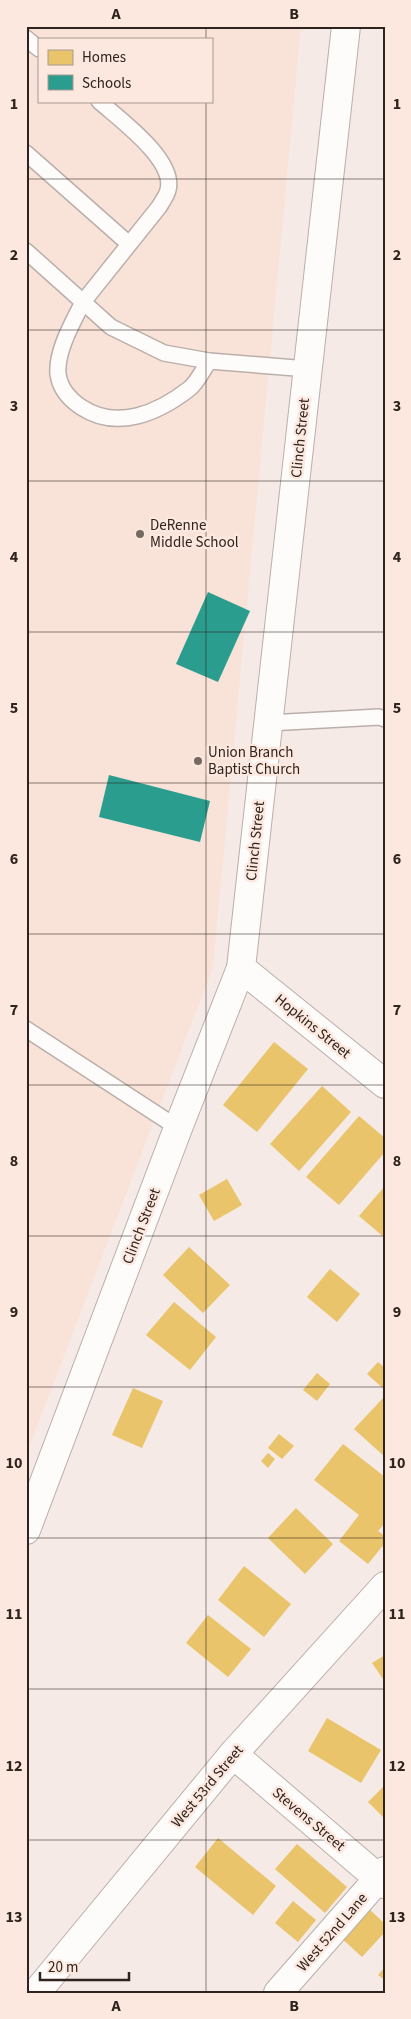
<svg xmlns="http://www.w3.org/2000/svg" width="411" height="2019" viewBox="0 0 411 2019" font-family="'Source Sans 3',sans-serif">
<style>
.built{fill:#f9e2d7;fill-rule:evenodd}
.homes{fill:#e9c46a}
.schools{fill:#2a9d8f}
.lines{fill:none;stroke-linecap:round;stroke-linejoin:round}
.service-casing{stroke:#baafaa;stroke-width:18}
.minor-casing{stroke:#baafaa;stroke-width:30}
.service{stroke:#fefcfb;stroke-width:15}
.minor{stroke:#fefcfb;stroke-width:28}
.grid{fill:none;stroke:#2e231d;stroke-width:1;stroke-opacity:0.55}
.poi-dot{fill:#746963;stroke:#fce8de;stroke-width:2}
.labels{text-anchor:middle;stroke-width:5;stroke-linejoin:round;paint-order:stroke}
.street-label{font-size:15px;fill:#2e231d;stroke:#fce8de}
.poi-label{font-size:15px;fill:#2e231d;stroke:#fce8de;text-anchor:start}
.neatline{fill:none;stroke:#2e231d;stroke-width:2}
.grid-label{font-size:16px;text-anchor:middle;font-weight:bold;fill:#2e231d}
</style>
<rect width="100%" height="100%" fill="#f5eae5"/>
<path class="built" d="M26,26H301L213,967L26,1455ZM39,39H211V101H39Z"/>
<g class="homes">
<polygon points="274,1042 308,1069 257,1132 223,1105"/>
<polygon points="322,1086 351,1112 299,1171 270,1144"/>
<polygon points="359,1116 385,1138 385,1152 339,1205 306,1177"/>
<polygon points="227,1179 242,1205 214,1221 199,1195"/>
<polygon points="385,1186 385,1238 359,1216"/>
<polygon points="189,1247 230,1285 203,1313 163,1275"/>
<polygon points="330,1269 360,1294 337,1322 307,1297"/>
<polygon points="174,1302 216,1337 190,1370 146,1335"/>
<polygon points="378,1362 385,1368 385,1390 367,1374"/>
<polygon points="317,1373 330,1384 317,1401 303,1390"/>
<polygon points="133,1388 163,1401 142,1448 112,1435"/>
<polygon points="385,1396 385,1457 354,1429"/>
<polygon points="279,1434 294,1446 282,1459 268,1448"/>
<polygon points="343,1444 385,1477 385,1523 378,1531 385,1536 385,1543 368,1564 339,1541 359,1515 314,1480"/>
<polygon points="268,1453 275,1459 268,1468 261,1461"/>
<polygon points="296,1508 333,1544 305,1574 268,1538"/>
<polygon points="244,1566 291,1604 264,1637 218,1600"/>
<polygon points="208,1615 251,1649 228,1677 186,1643"/>
<polygon points="385,1655 385,1682 372,1663"/>
<polygon points="327,1718 381,1750 361,1783 308,1751"/>
<polygon points="385,1785 385,1819 368,1802"/>
<polygon points="218,1838 276,1886 253,1915 195,1867"/>
<polygon points="297,1844 347,1887 325,1913 275,1869"/>
<polygon points="293,1901 316,1920 298,1942 275,1923"/>
<polygon points="367,1907 385,1924 385,1932 362,1957 340,1937"/>
<polygon points="385,1967 385,1980 378,1975"/>
</g>
<g class="schools">
<polygon points="208,592 250,611 218,682 176,664"/>
<polygon points="109,775 210,801 200,842 99,817"/>
</g>
<g class="lines">
<g class="service-casing">
<g id="service">
<polyline points="26,38 39,49"/>
<path d="M99,101C119,119 176,160 168,190C167,195 162,202 159,207L83,302C73,322 56,351 58,374C60,389 69,399 81,407C117,431 158,413 189,389C197,383 203,370 209,361"/>
<polyline points="26,153 129,244"/>
<polyline points="26,251 111,327 164,353 209,361 308,369"/>
<polyline points="268,723 379,717 385,719"/>
<polyline points="26,1029 178,1128"/>
</g>
</g>
<g class="minor-casing">
<g id="minor">
<polyline points="241,968 385,1084"/>
<polyline points="26,1530 178,1128 241,968 346,26"/>
<polyline points="233,1754 385,1884"/>
<polyline points="36,1993 233,1754 385,1586"/>
<polyline points="278,1993 385,1871"/>
</g>
</g>
<use href="#service" class="service"/>
<use href="#minor" class="minor"/>
</g>
<path class="grid" d="M206,26V39M206,101V1993M26,179H385M26,330H385M26,481H385M26,632H385M26,783H385M26,934H385M26,1085H385M26,1236H385M26,1387H385M26,1538H385M26,1689H385M26,1840H385"/>
<g class="poi-dot">
<circle cx="140" cy="534" r="5"/>
<circle cx="198" cy="761" r="5"/>
</g>
<g class="labels">
<g class="street-label">
<text transform="translate(300 438) rotate(-84)" y="5">Clinch Street</text>
<text transform="translate(255 841) rotate(-84)" y="5">Clinch Street</text>
<text transform="translate(313 1026) rotate(39)" y="5">Hopkins Street</text>
<text transform="translate(141 1226) rotate(-69)" y="5">Clinch Street</text>
<text transform="translate(207 1786) rotate(-50)" y="5">West 53rd Street</text>
<text transform="translate(309 1819) rotate(40)" y="5">Stevens Street</text>
<text transform="translate(332 1932) rotate(-49)" y="5">West 52nd Lane</text>
</g>
<g class="poi-label">
<text x="150" y="530">DeRenne<tspan x="150" dy="17">Middle School</tspan></text>
<text x="208" y="757">Union Branch<tspan x="208" dy="17">Baptist Church</tspan></text>
</g>
</g>
<rect width="411" height="2019" fill="none" stroke="#fce8de" stroke-width="55"/>
<rect x="38" y="38" width="175" height="65" fill="#fce8de" stroke="#aa9991"/>
<rect x="48" y="50" width="25" height="15" fill="#e9c46a" stroke="#aa9991"/>
<text x="82" y="62" font-size="15" fill="#2e231d">Homes</text>
<rect x="48" y="75" width="25" height="15" fill="#2a9d8f" stroke="#aa9991"/>
<text x="82" y="88" font-size="15" fill="#2e231d">Schools</text>
<path d="M40 1972v8h89v-8" fill="none" stroke="#2e231d" stroke-width="2.5"/>
<text x="48" y="1972" font-size="15" fill="#2e231d" stroke="#fce8de" stroke-width="4" paint-order="stroke">20 m</text>
<rect x="28" y="28" width="356" height="1964" class="neatline"/>
<g class="grid-label">
<text x="116" y="19">A</text>
<text x="294" y="19">B</text>
<text x="14" y="109">1</text>
<text x="397" y="109">1</text>
<text x="14" y="260">2</text>
<text x="397" y="260">2</text>
<text x="14" y="411">3</text>
<text x="397" y="411">3</text>
<text x="14" y="562">4</text>
<text x="397" y="562">4</text>
<text x="14" y="713">5</text>
<text x="397" y="713">5</text>
<text x="14" y="864">6</text>
<text x="397" y="864">6</text>
<text x="14" y="1015">7</text>
<text x="397" y="1015">7</text>
<text x="14" y="1166">8</text>
<text x="397" y="1166">8</text>
<text x="14" y="1317">9</text>
<text x="397" y="1317">9</text>
<text x="14" y="1468">10</text>
<text x="397" y="1468">10</text>
<text x="14" y="1619">11</text>
<text x="397" y="1619">11</text>
<text x="14" y="1771">12</text>
<text x="397" y="1771">12</text>
<text x="14" y="1922">13</text>
<text x="397" y="1922">13</text>
<text x="116" y="2011">A</text>
<text x="294" y="2011">B</text>
</g>
</svg>
